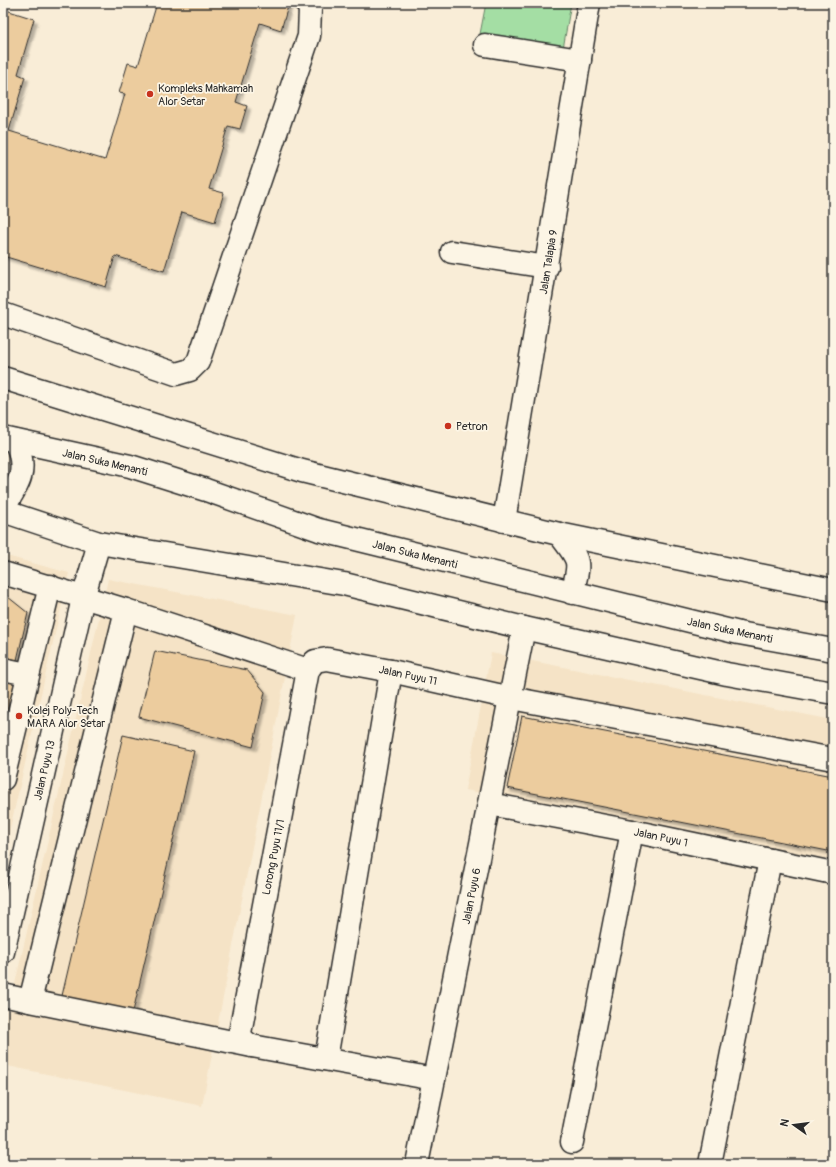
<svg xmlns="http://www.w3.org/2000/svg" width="836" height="1167" viewBox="0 0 836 1167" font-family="Pangolin,sans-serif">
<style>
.built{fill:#f5e3c6}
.green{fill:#a4dea4;stroke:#688468}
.building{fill:#eccc9e;stroke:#2b2b2b;filter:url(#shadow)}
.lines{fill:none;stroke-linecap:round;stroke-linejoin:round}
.minor-casing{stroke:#2b2b2b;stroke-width:25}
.major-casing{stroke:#2b2b2b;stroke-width:25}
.minor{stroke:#fcf5e5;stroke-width:22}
.major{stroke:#fcf5e5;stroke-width:22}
.poi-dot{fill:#c8321e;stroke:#fcf5e5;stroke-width:1.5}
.labels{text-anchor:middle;stroke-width:3.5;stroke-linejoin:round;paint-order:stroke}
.poi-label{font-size:11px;fill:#2b2b2b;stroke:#fcf5e5;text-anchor:start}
.street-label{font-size:11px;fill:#2b2b2b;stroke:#fcf5e5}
</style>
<defs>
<filter id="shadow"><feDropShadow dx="3.5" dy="3.5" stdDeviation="1" flood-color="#0004"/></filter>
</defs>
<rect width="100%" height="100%" fill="#f9edd7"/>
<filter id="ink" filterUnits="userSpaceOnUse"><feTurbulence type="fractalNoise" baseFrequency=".025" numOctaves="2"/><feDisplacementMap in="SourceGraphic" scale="8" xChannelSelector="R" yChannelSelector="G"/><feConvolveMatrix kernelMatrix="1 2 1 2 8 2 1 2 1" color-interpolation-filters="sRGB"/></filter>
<g filter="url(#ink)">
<g class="built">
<polygon points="3,555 69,573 3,859"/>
<polygon points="108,579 297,615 202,1106 3,1065 3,1036"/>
<polygon points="491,653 833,720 833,860 465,790"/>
</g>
<polygon class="green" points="486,3 571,3 563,49 480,34"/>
<g class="building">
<polygon points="157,3 289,3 281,30 260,23 236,102 247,106 240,129 228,126 209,189 224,193 215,222 182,212 164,271 115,256 106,287 3,256 3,9 34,19 18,74 25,77 9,131 105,160 125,94 119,93 128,63 138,66"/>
<polygon points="3,593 28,613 17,660 3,657"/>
<polygon points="155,651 247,670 265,692 253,747 139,717"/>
<polygon points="3,678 19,681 3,753"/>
<polygon points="522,716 833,776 833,852 507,788"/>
<polygon points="123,735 194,751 132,1016 61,1000"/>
</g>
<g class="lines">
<g class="minor-casing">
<g id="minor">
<polyline points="485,45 580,60"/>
<polyline points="452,252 547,267"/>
<polyline points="3,314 176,374 190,370 198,362 309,36 310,9 306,3"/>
<polyline points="3,378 302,471 559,534 833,590"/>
<polyline points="504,521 589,3"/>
<polyline points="3,573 126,610 30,1001 3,995"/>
<polyline points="126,610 308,670"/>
<polyline points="3,669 27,674"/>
<path d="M308,670L240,1033C242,1040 245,1042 252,1046L434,1079"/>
<polyline points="308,670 315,661 327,659 391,671 511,698 833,759"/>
<polyline points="3,779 50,586"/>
<polyline points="489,804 632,831 833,873"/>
<polyline points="3,952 83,598 99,543"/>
<polyline points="30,1001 252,1046"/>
<polyline points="326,1059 391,671"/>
<polyline points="572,1142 632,831"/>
<polyline points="417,1164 524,628"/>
<polyline points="710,1164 770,860"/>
</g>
</g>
<g class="major-casing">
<g id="major">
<polyline points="3,438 130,466 206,490 319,530 739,633 833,650"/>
<path d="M3,508C19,485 29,469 15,441"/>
<polyline points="3,511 99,543 344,584 524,628 727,674 833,693"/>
<path d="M559,534C580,561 581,560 572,593"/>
</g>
</g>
<use href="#minor" class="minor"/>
<use href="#major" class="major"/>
</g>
</g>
<g class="poi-dot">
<circle cx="150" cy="94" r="4"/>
<circle cx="448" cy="426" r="4"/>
<circle cx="19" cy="716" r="4"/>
</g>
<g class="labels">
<g class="poi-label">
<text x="158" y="92">Kompleks Mahkamah<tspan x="158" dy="13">Alor Setar</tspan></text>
<text x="456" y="430">Petron</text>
<text x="27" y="714">Kolej Poly-Tech<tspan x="27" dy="13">MARA Alor Setar</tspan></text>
</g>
<g class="street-label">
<text transform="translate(548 262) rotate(-81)" y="4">Jalan Talapia 9</text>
<text transform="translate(105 462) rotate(13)" y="4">Jalan Suka Menanti</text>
<text transform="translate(415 554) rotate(14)" y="4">Jalan Suka Menanti</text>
<text transform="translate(730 630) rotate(12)" y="4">Jalan Suka Menanti</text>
<text transform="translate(408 675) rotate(12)" y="4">Jalan Puyu 11</text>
<text transform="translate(44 770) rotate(-77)" y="4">Jalan Puyu 13</text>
<text transform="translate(661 837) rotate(12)" y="4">Jalan Puyu 1</text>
<text transform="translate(273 857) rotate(-79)" y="4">Lorong Puyu 11/1</text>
<text transform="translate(471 896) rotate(-79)" y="4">Jalan Puyu 6</text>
</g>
</g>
<rect width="836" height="1167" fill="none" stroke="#fcf5e5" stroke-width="16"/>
<rect x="8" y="8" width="820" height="1151" fill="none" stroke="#2b2b2b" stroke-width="1.5" filter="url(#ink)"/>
<g transform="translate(794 1125) rotate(284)" stroke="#fcf5e5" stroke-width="3" paint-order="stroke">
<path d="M0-3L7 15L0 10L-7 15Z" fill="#2b2b2b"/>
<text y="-6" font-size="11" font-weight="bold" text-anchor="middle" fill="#2b2b2b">N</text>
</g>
</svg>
